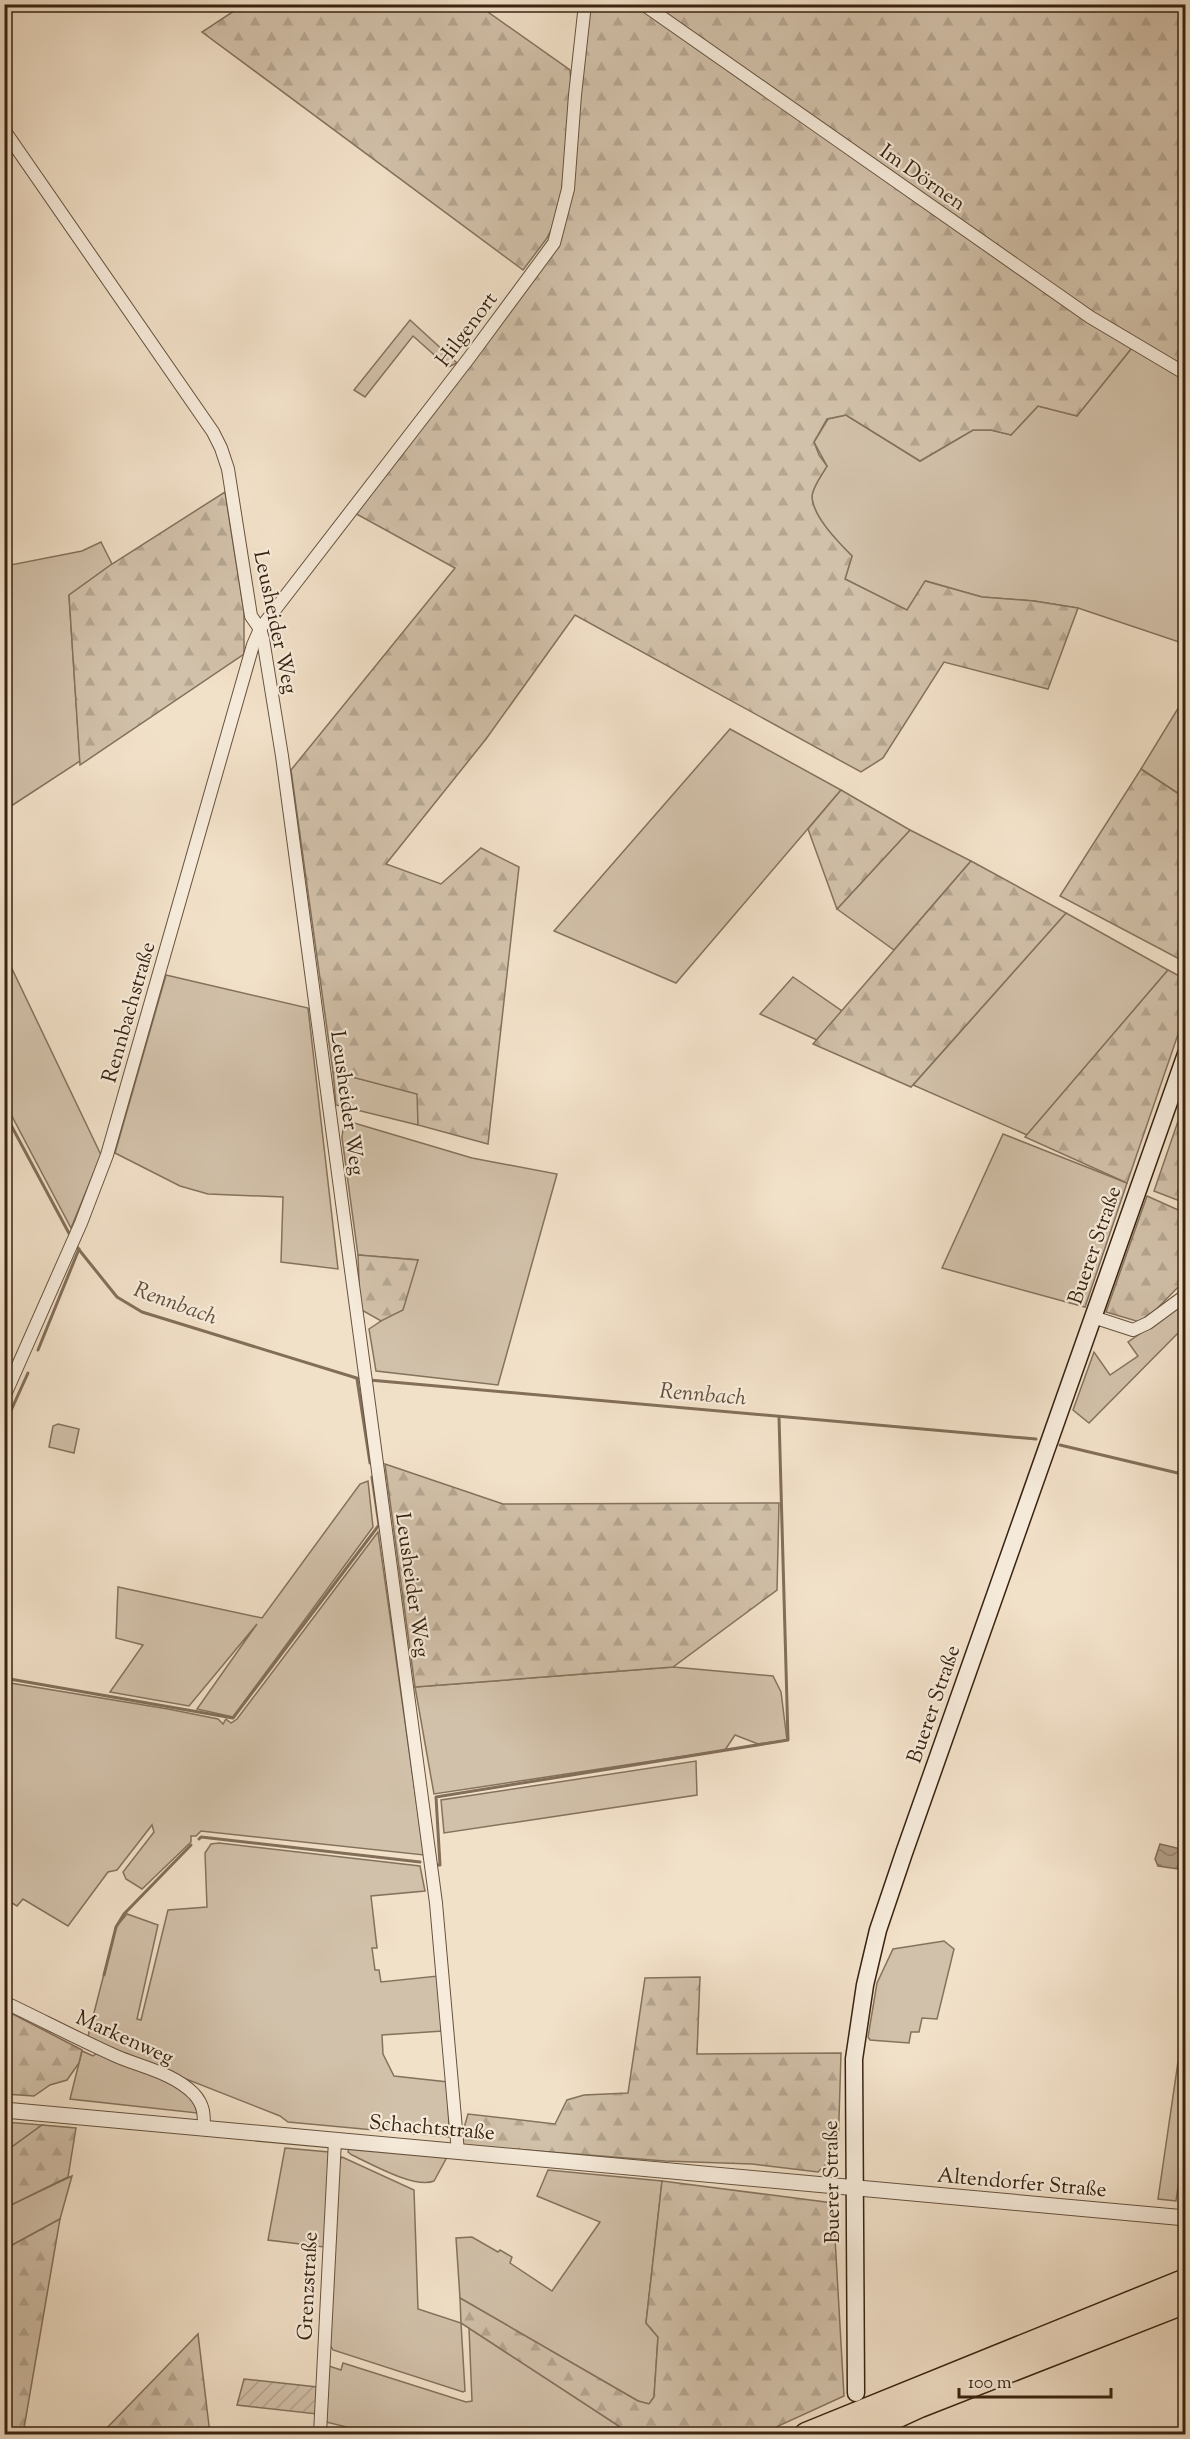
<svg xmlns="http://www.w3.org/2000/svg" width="1190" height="2439" viewBox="0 0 1190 2439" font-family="'Sorts Mill Goudy',serif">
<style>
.grass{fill:#d2c1aa;stroke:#85725d;stroke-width:1.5}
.forest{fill:url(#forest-firs);stroke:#85725d;stroke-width:1.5}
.garden{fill:url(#garden-furrows);stroke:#85725d;stroke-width:1.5}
.water{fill:url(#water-waves);stroke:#826e59;stroke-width:1.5}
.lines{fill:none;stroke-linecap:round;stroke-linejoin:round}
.stream{stroke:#826e59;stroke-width:3}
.minor-casing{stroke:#66523e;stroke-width:14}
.tertiary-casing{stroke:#66523e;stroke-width:17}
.secondary-casing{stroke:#382310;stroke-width:19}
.motorway-casing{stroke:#382310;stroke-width:25}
.minor{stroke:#f7ecdc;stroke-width:12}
.tertiary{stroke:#f7ecdc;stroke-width:15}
.secondary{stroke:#f7ecdc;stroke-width:16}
.motorway{stroke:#f2e1c9;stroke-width:22}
.labels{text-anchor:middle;stroke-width:4.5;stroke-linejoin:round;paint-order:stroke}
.street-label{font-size:21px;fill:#382310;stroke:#f7ecdc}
.water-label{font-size:22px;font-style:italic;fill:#634f3b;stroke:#f7ecdc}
</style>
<defs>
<pattern id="forest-firs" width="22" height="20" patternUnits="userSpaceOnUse" patternTransform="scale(1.5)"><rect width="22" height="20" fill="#d2c1aa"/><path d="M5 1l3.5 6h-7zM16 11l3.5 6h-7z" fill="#b5a691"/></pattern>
<pattern id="garden-furrows" width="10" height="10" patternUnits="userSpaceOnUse" patternTransform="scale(1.5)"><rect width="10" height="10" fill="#d2c1aa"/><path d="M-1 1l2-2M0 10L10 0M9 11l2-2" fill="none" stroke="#b5a691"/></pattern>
<pattern id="water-waves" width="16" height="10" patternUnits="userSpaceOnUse" patternTransform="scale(1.5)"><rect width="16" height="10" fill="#b3a08a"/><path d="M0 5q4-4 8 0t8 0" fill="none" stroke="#93826f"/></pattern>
</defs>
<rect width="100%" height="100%" fill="#f2e1c9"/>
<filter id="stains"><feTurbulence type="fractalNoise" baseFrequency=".00333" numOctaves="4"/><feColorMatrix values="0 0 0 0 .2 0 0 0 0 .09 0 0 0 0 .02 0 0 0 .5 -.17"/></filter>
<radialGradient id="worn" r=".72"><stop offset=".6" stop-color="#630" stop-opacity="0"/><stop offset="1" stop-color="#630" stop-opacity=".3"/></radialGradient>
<g class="grass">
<polygon points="410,320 457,363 448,367 413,336 365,397 354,390"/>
<path d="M1135,344L1185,375V644L1078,608L1034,601L982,597L926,581L907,611L845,579L852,556C839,543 812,516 812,496C813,486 822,475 827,466L814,442L828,419L846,415L920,461L973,430H991L1011,435L1038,406L1077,416Z"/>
<polygon points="101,542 112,564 69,595 80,761 5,810 5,566 82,551"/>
<polygon points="1185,697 1185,798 1141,769"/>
<polygon points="730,729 841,790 676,983 554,931"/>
<polygon points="910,830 971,861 894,950 837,909"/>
<polygon points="1066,913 1168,970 1027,1135 913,1085"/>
<polygon points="4,952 101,1155 71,1228 5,1103"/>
<polygon points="166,975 308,1008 338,1269 281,1262 283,1197 208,1194 180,1186 115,1153"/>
<polygon points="793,977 842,1011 817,1040 760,1014"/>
<polygon points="333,1072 418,1094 418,1125 336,1105"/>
<polygon points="344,1120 472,1158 557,1174 498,1385 376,1371 369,1329 381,1321 418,1260 358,1255 342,1138"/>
<polygon points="1003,1134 1127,1183 1085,1307 942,1268"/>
<polygon points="1185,1303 1185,1326 1089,1423 1073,1410 1094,1352 1110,1375 1138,1356 1128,1342"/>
<polygon points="58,1424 79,1429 74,1453 49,1447 53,1426"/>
<polygon points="368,1481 373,1527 233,1717 197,1709 257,1624 189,1706 110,1692 143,1645 116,1638 118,1587 262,1618 360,1484"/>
<polygon points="378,1532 424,1855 201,1831 196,1836 191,1836 191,1842 142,1889 126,1879 123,1872 154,1832 152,1825 117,1870 108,1872 68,1926 23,1899 17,1906 5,1899 4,1682 168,1709 218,1719 223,1724 226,1719 231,1723 237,1719"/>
<polygon points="673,1667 773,1676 781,1692 787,1740 758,1744 735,1735 725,1750 434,1794 415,1687"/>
<polygon points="696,1761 697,1795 444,1833 441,1800"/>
<polygon points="219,1843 420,1866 425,1891 371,1896 377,1948 372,1948 375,1970 379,1970 381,1982 438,1976 443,2031 382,2035 383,2054 394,2076 448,2082 449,2137 288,2122 280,2116 87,2040 116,1927 127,1914 158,1925 137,2019 141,2020 168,1910 207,1907 205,1853 211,1844"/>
<polygon points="944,1941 954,1949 937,2019 922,2018 919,2032 911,2032 909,2043 870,2040 868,2037 877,1983 893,1949"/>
<path d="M82,2051L93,2056L97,2053C123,2063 194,2082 197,2113L70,2099Z"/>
<polygon points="1178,2062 1185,2064 1186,2133 1176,2201 1158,2199"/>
<polygon points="5,2122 42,2125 5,2152"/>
<path d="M350,2146L444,2155L446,2159L434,2181C415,2189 371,2164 352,2155L348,2152Z"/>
<polygon points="285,2148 329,2152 324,2247 268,2240"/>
<polygon points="342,2157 414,2190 418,2309 461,2323 465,2391 463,2392 333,2350 329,2343 336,2165"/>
<polygon points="548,2170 662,2181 646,2323 658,2337 654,2397 649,2404 638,2401 460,2298 456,2238 472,2237 498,2252 500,2250 512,2257 510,2263 552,2291 600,2222 537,2196"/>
<polygon points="72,2176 60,2219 5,2249 4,2208"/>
<polygon points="469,2328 631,2434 375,2434 326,2422 326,2365 341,2370 343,2363 466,2402 472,2401"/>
</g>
<g class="forest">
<polygon points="243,5 478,5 570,70 572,93 559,216 547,238 523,270 202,32"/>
<path d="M585,5H1185V374L1135,344L1077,416L1038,406L1011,435L991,430H973L920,461L846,415L827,419L814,442L819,455L827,466C822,475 813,486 812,496C812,516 839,543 852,556L845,579L907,610L925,581L982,597L1034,601L1078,608L1048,689L944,662L883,758L861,772L575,615L486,739L386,864L441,884L481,848L519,867L488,1144L418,1125L417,1094L333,1072L291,770L455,568L351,511L554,243L562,218Z"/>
<polygon points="225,492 244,612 244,654 80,765 69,595 112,564"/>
<polygon points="1141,769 1185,798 1185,962 1060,896"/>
<polygon points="841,790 910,830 837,909 808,829"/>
<polygon points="971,861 1066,913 911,1087 813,1044"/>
<polygon points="1168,970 1185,979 1185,1014 1127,1183 1025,1137"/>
<polygon points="1185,1101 1185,1203 1154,1191"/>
<polygon points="1147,1196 1185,1213 1185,1280 1143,1323 1106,1312"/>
<polygon points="358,1255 418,1260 403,1310 381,1321 360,1309"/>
<polygon points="385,1464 503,1504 779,1503 777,1590 673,1667 415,1687"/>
<polygon points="700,1977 697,2054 841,2053 838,2152 818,2172 752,2164 665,2161 459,2145 468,2114 555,2124 567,2100 584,2095 628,2093 645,1978"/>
<polygon points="5,2010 82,2050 79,2063 67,2080 50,2085 34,2096 5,2094"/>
<polygon points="42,2125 76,2128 68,2177 5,2208 5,2152"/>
<polygon points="662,2181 833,2203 844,2396 761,2434 631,2434 461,2323 460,2298 638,2401 649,2404 654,2397 658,2337 646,2323"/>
<polygon points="60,2219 23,2434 5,2434 5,2249"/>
<polygon points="198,2334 210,2434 101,2434"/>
</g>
<polygon class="garden" points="244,2379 317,2387 317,2414 237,2405"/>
<polygon class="water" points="1160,1844 1185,1850 1178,1869 1158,1866 1155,1859"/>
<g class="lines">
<g class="stream">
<polyline points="4,1112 71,1237"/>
<polyline points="76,1246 117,1297 142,1312 363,1380"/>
<polyline points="38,1350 79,1249"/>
<polyline points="357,1379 370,1463"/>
<polyline points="369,1380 1036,1439"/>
<polyline points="4,1426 28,1373"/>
<polyline points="1060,1445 1186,1475"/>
<polyline points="4,1678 233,1718 379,1525 372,1477"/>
<polyline points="199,1839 201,1837 420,1862"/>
<polyline points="433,1865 440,1865 436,1797 788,1740 779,1417"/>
<polyline points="104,1975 116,1927 124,1914 191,1845"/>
</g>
<g class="minor-casing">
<g id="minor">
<polyline points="643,4 1090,317 1186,374"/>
<polyline points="4,130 213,432 221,448 228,469 251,616 260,629 263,639 282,756 436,1903 458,2152"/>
<polyline points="1093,1317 1133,1330 1148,1323 1186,1295"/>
<polyline points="4,1397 81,1223 107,1155 253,645 260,629 469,358 554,243 568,189 575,95 585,4"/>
<path d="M4,2002C42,2020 78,2039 116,2056C141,2067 174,2073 194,2094C204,2105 204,2114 204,2128"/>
<polyline points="320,2434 335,2140"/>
</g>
</g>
<g class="tertiary-casing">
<polyline id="tertiary" points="4,2110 1186,2218"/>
</g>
<g class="secondary-casing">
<polyline id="secondary" points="856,2393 854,2059 865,1985 878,1930 904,1853 1186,1054"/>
</g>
<g class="motorway-casing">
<g id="motorway">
<polyline points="806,2434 1186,2280"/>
<polyline points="859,2434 920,2406 1186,2302"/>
</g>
</g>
<use href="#minor" class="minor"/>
<use href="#tertiary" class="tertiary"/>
<use href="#secondary" class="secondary"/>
<use href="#motorway" class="motorway"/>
</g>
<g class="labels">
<g class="street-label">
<text transform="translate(923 177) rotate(35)" y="7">Im Dörnen</text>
<text transform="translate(466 329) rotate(-53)" y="7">Hilgenort</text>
<text transform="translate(276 622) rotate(78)" y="7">Leusheider Weg</text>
<text transform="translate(128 1012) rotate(-74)" y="7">Rennbachstraße</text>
<text transform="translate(348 1103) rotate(82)" y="7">Leusheider Weg</text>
<text transform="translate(1094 1245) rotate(-71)" y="7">Buerer Straße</text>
<text transform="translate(413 1585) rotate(82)" y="7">Leusheider Weg</text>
<text transform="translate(933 1704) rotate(-71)" y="7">Buerer Straße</text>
<text transform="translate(125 2037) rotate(24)" y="7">Markenweg</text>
<text transform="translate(432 2127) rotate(5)" y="7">Schachtstraße</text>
<text transform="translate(831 2182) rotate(-91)" y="7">Buerer Straße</text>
<text transform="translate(1022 2182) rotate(5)" y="7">Altendorfer Straße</text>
<text transform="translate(307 2286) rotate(-87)" y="7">Grenzstraße</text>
</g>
<g class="water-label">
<text transform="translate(176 1302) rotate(20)" y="8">Rennbach</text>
<text transform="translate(703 1393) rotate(5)" y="8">Rennbach</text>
</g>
</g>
<rect width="1190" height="2439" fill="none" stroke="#f2e1c9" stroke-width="24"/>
<rect x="6" y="6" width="1178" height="2427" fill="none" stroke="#382310" stroke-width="3"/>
<rect x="12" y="12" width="1166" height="2415" fill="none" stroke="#382310" stroke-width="1.5"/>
<path d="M959 2388v9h152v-9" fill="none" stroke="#382310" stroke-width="3"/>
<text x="968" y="2388" font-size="18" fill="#382310" stroke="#f7ecdc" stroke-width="4.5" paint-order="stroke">100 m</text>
<rect width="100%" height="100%" filter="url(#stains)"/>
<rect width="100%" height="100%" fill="url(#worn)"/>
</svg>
